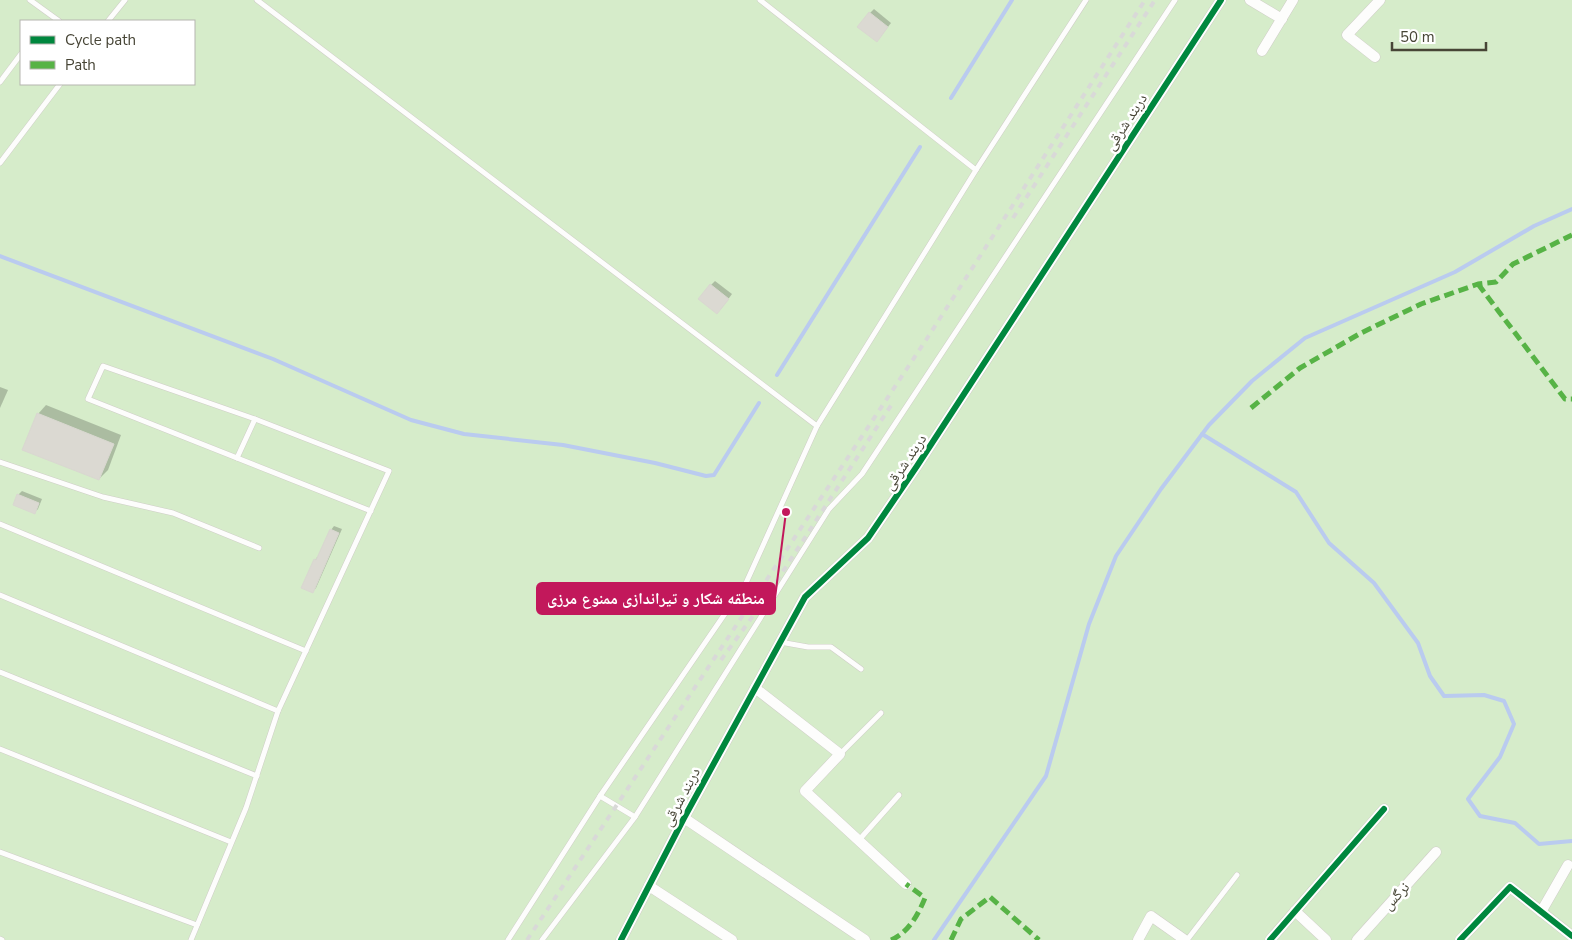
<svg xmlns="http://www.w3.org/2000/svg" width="1572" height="940" viewBox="0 0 1572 940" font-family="'Nunito Sans','Noto Naskh Arabic',sans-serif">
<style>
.green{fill:#d6ecca;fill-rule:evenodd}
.shadow{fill:#0003}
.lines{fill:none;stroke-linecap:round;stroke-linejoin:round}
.stream{stroke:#bacbef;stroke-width:4}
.building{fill:#dbd9d2;stroke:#d9d8d0}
.lane-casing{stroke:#cfcec7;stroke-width:6}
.street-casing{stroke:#cfcec7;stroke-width:11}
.lane{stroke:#fdfdfc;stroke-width:5}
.street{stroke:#fdfdfc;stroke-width:10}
.rail{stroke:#d9d9d8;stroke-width:4;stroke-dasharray:6 6;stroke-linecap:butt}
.quiet{stroke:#57b346;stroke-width:5;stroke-dasharray:10 5;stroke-linecap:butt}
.cycleway-casing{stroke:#fff;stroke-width:9}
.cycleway{stroke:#00873e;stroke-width:6}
.labels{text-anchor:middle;stroke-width:5;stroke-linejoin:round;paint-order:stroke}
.street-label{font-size:15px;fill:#474536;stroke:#fff}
.leader{fill:none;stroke:#c2185b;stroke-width:2}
.callout-dot{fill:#c2185b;stroke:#fff;stroke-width:2}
.callout{fill:#c2185b;stroke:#c2185b;stroke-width:2}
.callout-label{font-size:16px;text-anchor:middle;font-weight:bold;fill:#fff}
</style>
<rect width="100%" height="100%" fill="#f1f0ea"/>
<path class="green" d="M0,0H1572V940H0ZM21,21H194V84H21Z"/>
<g class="shadow">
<polygon points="874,9 891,23 881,36 870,13"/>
<polygon points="715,281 732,294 721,309 711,285"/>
<polygon points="0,387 8,390 0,408"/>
<polygon points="46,405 121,435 108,470 99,479 38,414"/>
<polygon points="22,491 42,499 38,509 34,513 18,495"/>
<polygon points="334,526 342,529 316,588 312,592 315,560 318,556 331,530"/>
</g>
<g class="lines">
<g class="stream">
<polyline points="951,98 1012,0"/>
<polyline points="0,256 273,359 411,420 464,434 563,445 655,463 706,476 714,475 759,403"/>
<polyline points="777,375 920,147"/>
<polyline points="1202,434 1296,492 1329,543 1374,583 1418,643 1430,676 1444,696 1484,695 1504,701 1514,724 1500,757 1468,799 1480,816 1515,823 1539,844 1572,841"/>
<polyline points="934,940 1046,776 1089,624 1116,556 1161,489 1209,425 1252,381 1305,338 1455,272 1534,226 1572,209"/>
</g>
</g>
<g class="building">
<polygon points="869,12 888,27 877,42 857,27"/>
<polygon points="710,284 729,299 717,314 698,299"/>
<polygon points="37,413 114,444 99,480 22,450"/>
<polygon points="17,494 39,503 35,514 13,505"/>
<polygon points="330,529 339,533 313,593 301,588 314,559 316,560"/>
</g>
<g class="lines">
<g class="lane-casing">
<g id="lane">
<polyline points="30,0 59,21"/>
<polyline points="257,0 817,426 976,170"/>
<polyline points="760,0 976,170 1086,0"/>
<polyline points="108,21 125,0"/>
<polyline points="0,82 21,54"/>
<polyline points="0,163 60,84"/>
<polyline points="237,458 255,419"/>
<polyline points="0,462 103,497 173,513 259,548"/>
<polyline points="0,524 306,651"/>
<polyline points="0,595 278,711"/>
<polyline points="780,642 808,647 831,647 861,669"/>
<polyline points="0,672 257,776"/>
<polyline points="0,749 231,842"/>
<polyline points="840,754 881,713"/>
<polyline points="600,796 635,817"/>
<polyline points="859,840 899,795"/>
<polyline points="0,852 197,925"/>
<polyline points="0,939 2,940"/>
<polyline points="191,940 246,808 278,711 389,471 255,419 103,366 88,399 371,511"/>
<polyline points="508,940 600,796 746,583 817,426"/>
<polyline points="542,940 635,817 829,509 862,474 1175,0"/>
<polyline points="1187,940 1237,875"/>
</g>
</g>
<g class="street-casing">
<g id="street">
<polyline points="1250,0 1282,19"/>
<polyline points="1262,51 1293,0"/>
<polyline points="1375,57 1347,35 1380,0"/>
<polyline points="755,688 840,754 805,791 906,884"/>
<polyline points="684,818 865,940"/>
<polyline points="649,886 732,940"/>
<polyline points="1295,911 1326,940"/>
<polyline points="1541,912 1568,865"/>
<polyline points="621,940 684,818 805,597 868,538 917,466 1221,0"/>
<polyline points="1138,940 1151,916 1185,940"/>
<polyline points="1270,940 1384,809"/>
<polyline points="1357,940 1436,852"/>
<polyline points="1460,940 1510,887 1572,936"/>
</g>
</g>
<use href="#lane" class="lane"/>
<use href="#street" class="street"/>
<g class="rail">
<polyline points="1013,218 1155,0"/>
<polyline points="721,660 761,605 892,404"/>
<polyline points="527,940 926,340 1145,0"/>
</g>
<g class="quiet">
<polyline points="1478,284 1565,399 1572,399"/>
<polyline points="1251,408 1300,368 1361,333 1421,304 1478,284 1496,282 1513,264 1572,235"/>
<path d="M891,940C908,933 918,915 925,898L906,884"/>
<polyline points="951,940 961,919 990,897 1039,940"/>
</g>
<g class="cycleway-casing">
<g id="cycleway">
<polyline points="621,940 684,818 805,597 868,538 917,466 1221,0"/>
<polyline points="1270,940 1384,809"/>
<polyline points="1460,940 1510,887 1572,936"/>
</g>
</g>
<use href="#cycleway" class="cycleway"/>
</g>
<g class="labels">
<g class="street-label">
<text transform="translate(1126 122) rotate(-57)" y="5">دربند شرقی</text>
<text transform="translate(905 462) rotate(-56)" y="5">دربند شرقی</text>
<text transform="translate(681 797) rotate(-62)" y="5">دربند شرقی</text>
<text transform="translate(1396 896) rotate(-48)" y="5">نرگس</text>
</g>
</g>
<path class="leader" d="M786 512L775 598"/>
<circle class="callout-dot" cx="786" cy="512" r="5"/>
<rect class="callout" x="537" y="583" width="238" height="31" rx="5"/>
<g class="callout-label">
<text x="656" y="604">منطقه شکار و تیراندازی ممنوع مرزی</text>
</g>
<rect x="20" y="20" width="175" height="65" fill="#ffffff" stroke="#b5b5af"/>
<rect x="30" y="36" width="25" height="8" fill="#00873e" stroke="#b5b5af"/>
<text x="65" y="45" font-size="15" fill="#474536">Cycle path</text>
<rect x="30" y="61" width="25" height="8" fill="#57b346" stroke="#b5b5af"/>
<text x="65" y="70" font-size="15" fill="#474536">Path</text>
<path d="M1392 42v8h94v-8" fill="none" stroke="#474536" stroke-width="2.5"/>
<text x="1400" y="42" font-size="15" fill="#474536" stroke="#ffffff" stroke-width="4" paint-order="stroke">50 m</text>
</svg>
